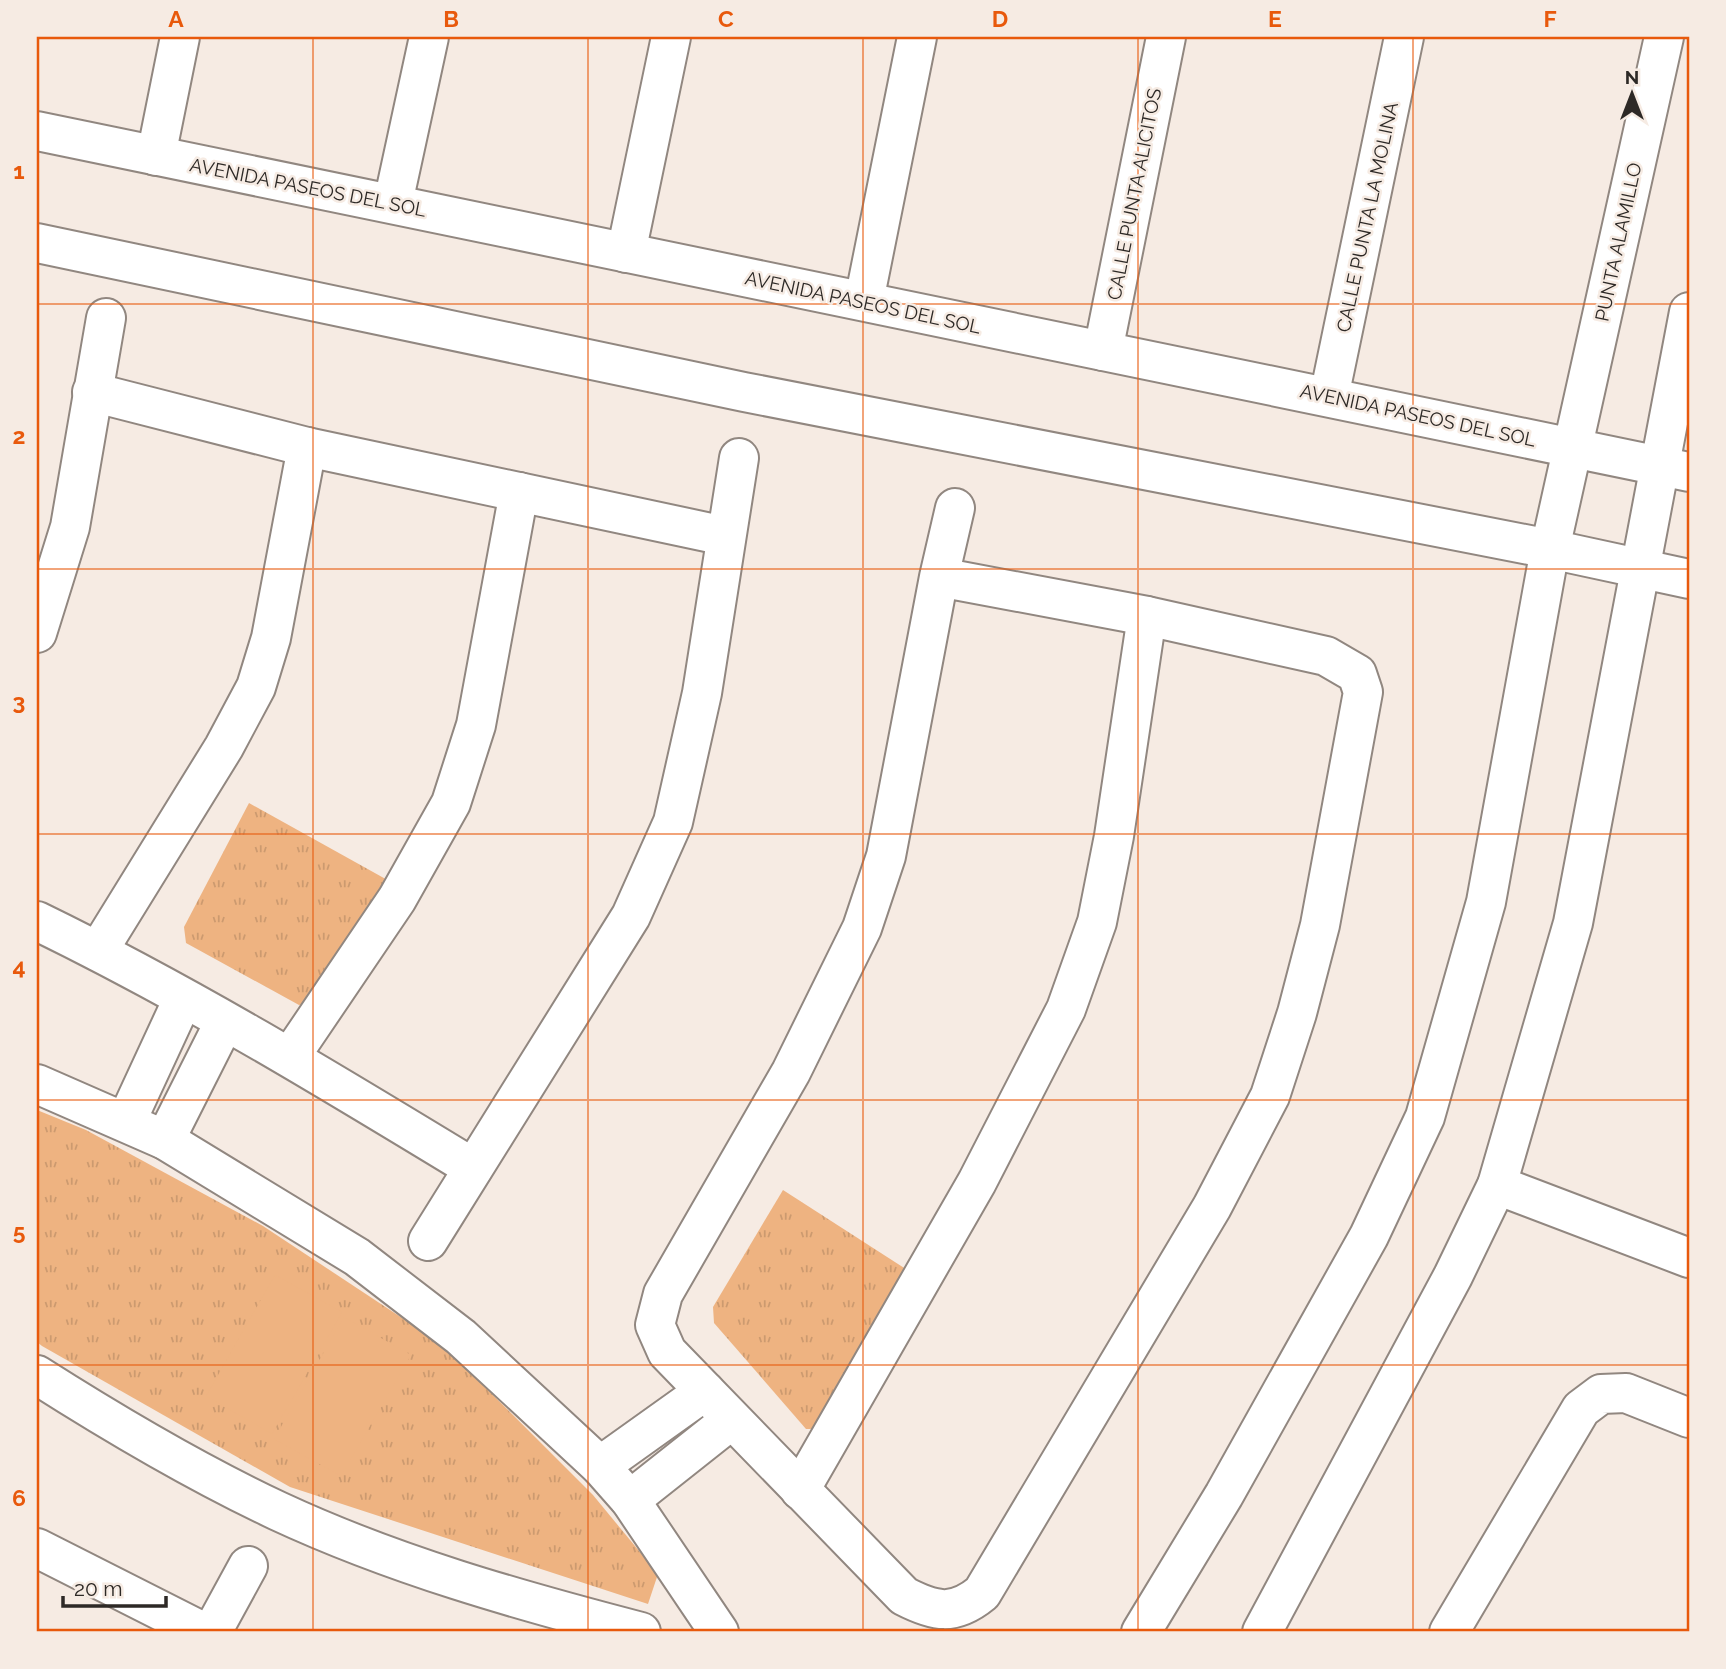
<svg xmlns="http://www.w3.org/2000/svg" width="1726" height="1669" viewBox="0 0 1726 1669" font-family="Raleway,sans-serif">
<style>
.park{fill:url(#park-tufts)}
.pitch{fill:#eeb381}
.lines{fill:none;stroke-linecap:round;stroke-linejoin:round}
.street-casing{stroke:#918780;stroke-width:42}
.secondary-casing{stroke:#918780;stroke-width:42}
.street{stroke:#fff;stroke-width:38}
.secondary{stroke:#fff;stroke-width:38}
.grid{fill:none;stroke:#e8590c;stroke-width:2;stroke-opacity:0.55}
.labels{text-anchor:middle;stroke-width:5;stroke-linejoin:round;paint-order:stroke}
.street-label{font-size:19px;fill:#2d2926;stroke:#f6ebe3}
.neatline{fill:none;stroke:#e8590c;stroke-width:2.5}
.grid-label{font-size:23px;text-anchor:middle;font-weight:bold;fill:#e8590c}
</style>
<defs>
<pattern id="park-tufts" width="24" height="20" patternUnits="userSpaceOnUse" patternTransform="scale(1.75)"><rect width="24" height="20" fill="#eeb381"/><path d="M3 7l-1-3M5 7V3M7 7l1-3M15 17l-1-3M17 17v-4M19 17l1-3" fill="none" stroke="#cc9a6f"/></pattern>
</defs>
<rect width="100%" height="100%" fill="#f6ebe3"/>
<g class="park">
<polygon points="249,803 391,882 317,1001 299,1005 186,943 184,927"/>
<polygon points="37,1110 86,1130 263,1226 443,1345 593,1495 658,1574 648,1604 290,1487 42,1346 37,1342"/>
<polygon points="783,1190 912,1273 819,1429 806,1429 714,1323 713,1307"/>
</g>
<g class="pitch">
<polygon points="275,1275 342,1312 272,1434 206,1396"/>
<polygon points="344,1317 411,1355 341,1476 274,1439"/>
</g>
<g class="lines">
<g class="street-casing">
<g id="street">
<polyline points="156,156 180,37"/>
<polyline points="393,203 429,37"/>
<polyline points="626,253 671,37"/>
<polyline points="864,301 917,37"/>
<polyline points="1103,351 1166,37"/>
<polyline points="92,392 307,447 725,536"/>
<polyline points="1329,397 1404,37"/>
<path d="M939,577L1147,616L1326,656L1357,674L1363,692L1320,925L1297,1013L1270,1096L1212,1207L982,1593C954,1616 935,1612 904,1596L667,1352L655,1325L663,1294L791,1072L862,928L886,856L939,577L955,508"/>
<polyline points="37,633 70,527 106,318"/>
<path d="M37,921C187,994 330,1081 473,1168"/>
<polyline points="98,951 224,747 256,687 271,638 307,447"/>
<polyline points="290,1057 397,899 451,803 476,725 519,492"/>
<polyline points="37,1084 165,1140 357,1257 461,1337 600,1466 630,1500 719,1632"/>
<polyline points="126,1122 183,999"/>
<polyline points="165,1140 224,1023"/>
<polyline points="1497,1185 1689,1258"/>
<polyline points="428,1241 631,916 673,822 702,693 739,458"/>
<path d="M37,1375C114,1424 195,1472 278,1511C394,1565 518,1600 641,1632"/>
<polyline points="600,1466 705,1391"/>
<polyline points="800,1490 977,1182 1066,1009 1097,922 1114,836 1147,616"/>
<polyline points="630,1500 731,1420"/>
<polyline points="37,1548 203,1632"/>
<polyline points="212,1632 248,1566"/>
<polyline points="1449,1632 1581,1409 1601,1394 1626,1393 1689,1418"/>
</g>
</g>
<g class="secondary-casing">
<g id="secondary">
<polyline points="37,131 1689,472"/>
<polyline points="37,243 744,392 1550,549 1689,579"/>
<polyline points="1141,1632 1224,1495 1369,1236 1425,1117 1486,902 1550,549 1664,37"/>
<polyline points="1262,1632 1453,1276 1497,1185 1573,923 1689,312"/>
</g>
</g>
<use href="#street" class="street"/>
<use href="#secondary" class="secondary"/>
</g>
<path class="grid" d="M313,37V1632M588,37V1632M863,37V1632M1138,37V1632M1413,37V1632M37,304H1689M37,569H1689M37,834H1689M37,1100H1689M37,1365H1689"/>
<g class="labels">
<g class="street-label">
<text transform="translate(308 187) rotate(11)" y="7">AVENIDA PASEOS DEL SOL</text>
<text transform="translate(1134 194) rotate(-79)" y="7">CALLE PUNTA ALICITOS</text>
<text transform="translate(1367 217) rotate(-78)" y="7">CALLE PUNTA LA MOLINA</text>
<text transform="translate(1618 242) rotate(-78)" y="7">PUNTA ALAMILLO</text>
<text transform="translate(863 302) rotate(12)" y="7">AVENIDA PASEOS DEL SOL</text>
<text transform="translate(1418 415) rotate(12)" y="7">AVENIDA PASEOS DEL SOL</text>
</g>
</g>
<rect width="1726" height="1669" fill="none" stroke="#f6ebe3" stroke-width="77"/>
<g transform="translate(1632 94)" stroke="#f6ebe3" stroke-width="5" paint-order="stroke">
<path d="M0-5L12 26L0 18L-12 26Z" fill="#2d2926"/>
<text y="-10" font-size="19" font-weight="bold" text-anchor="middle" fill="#2d2926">N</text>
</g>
<path d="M63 1596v10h103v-10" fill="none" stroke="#2d2926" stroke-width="3.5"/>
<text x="74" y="1596" font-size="21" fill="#2d2926" stroke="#f6ebe3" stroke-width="5" paint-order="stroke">20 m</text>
<rect x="38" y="38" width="1650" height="1592" class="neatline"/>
<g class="grid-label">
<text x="176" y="27">A</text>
<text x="451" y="27">B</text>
<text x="726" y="27">C</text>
<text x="1000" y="27">D</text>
<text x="1275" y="27">E</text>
<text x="1550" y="27">F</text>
<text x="19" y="179">1</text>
<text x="19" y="444">2</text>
<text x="19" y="710">3</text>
<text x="19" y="975">4</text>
<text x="19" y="1240">5</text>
<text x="19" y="1506">6</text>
</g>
</svg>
